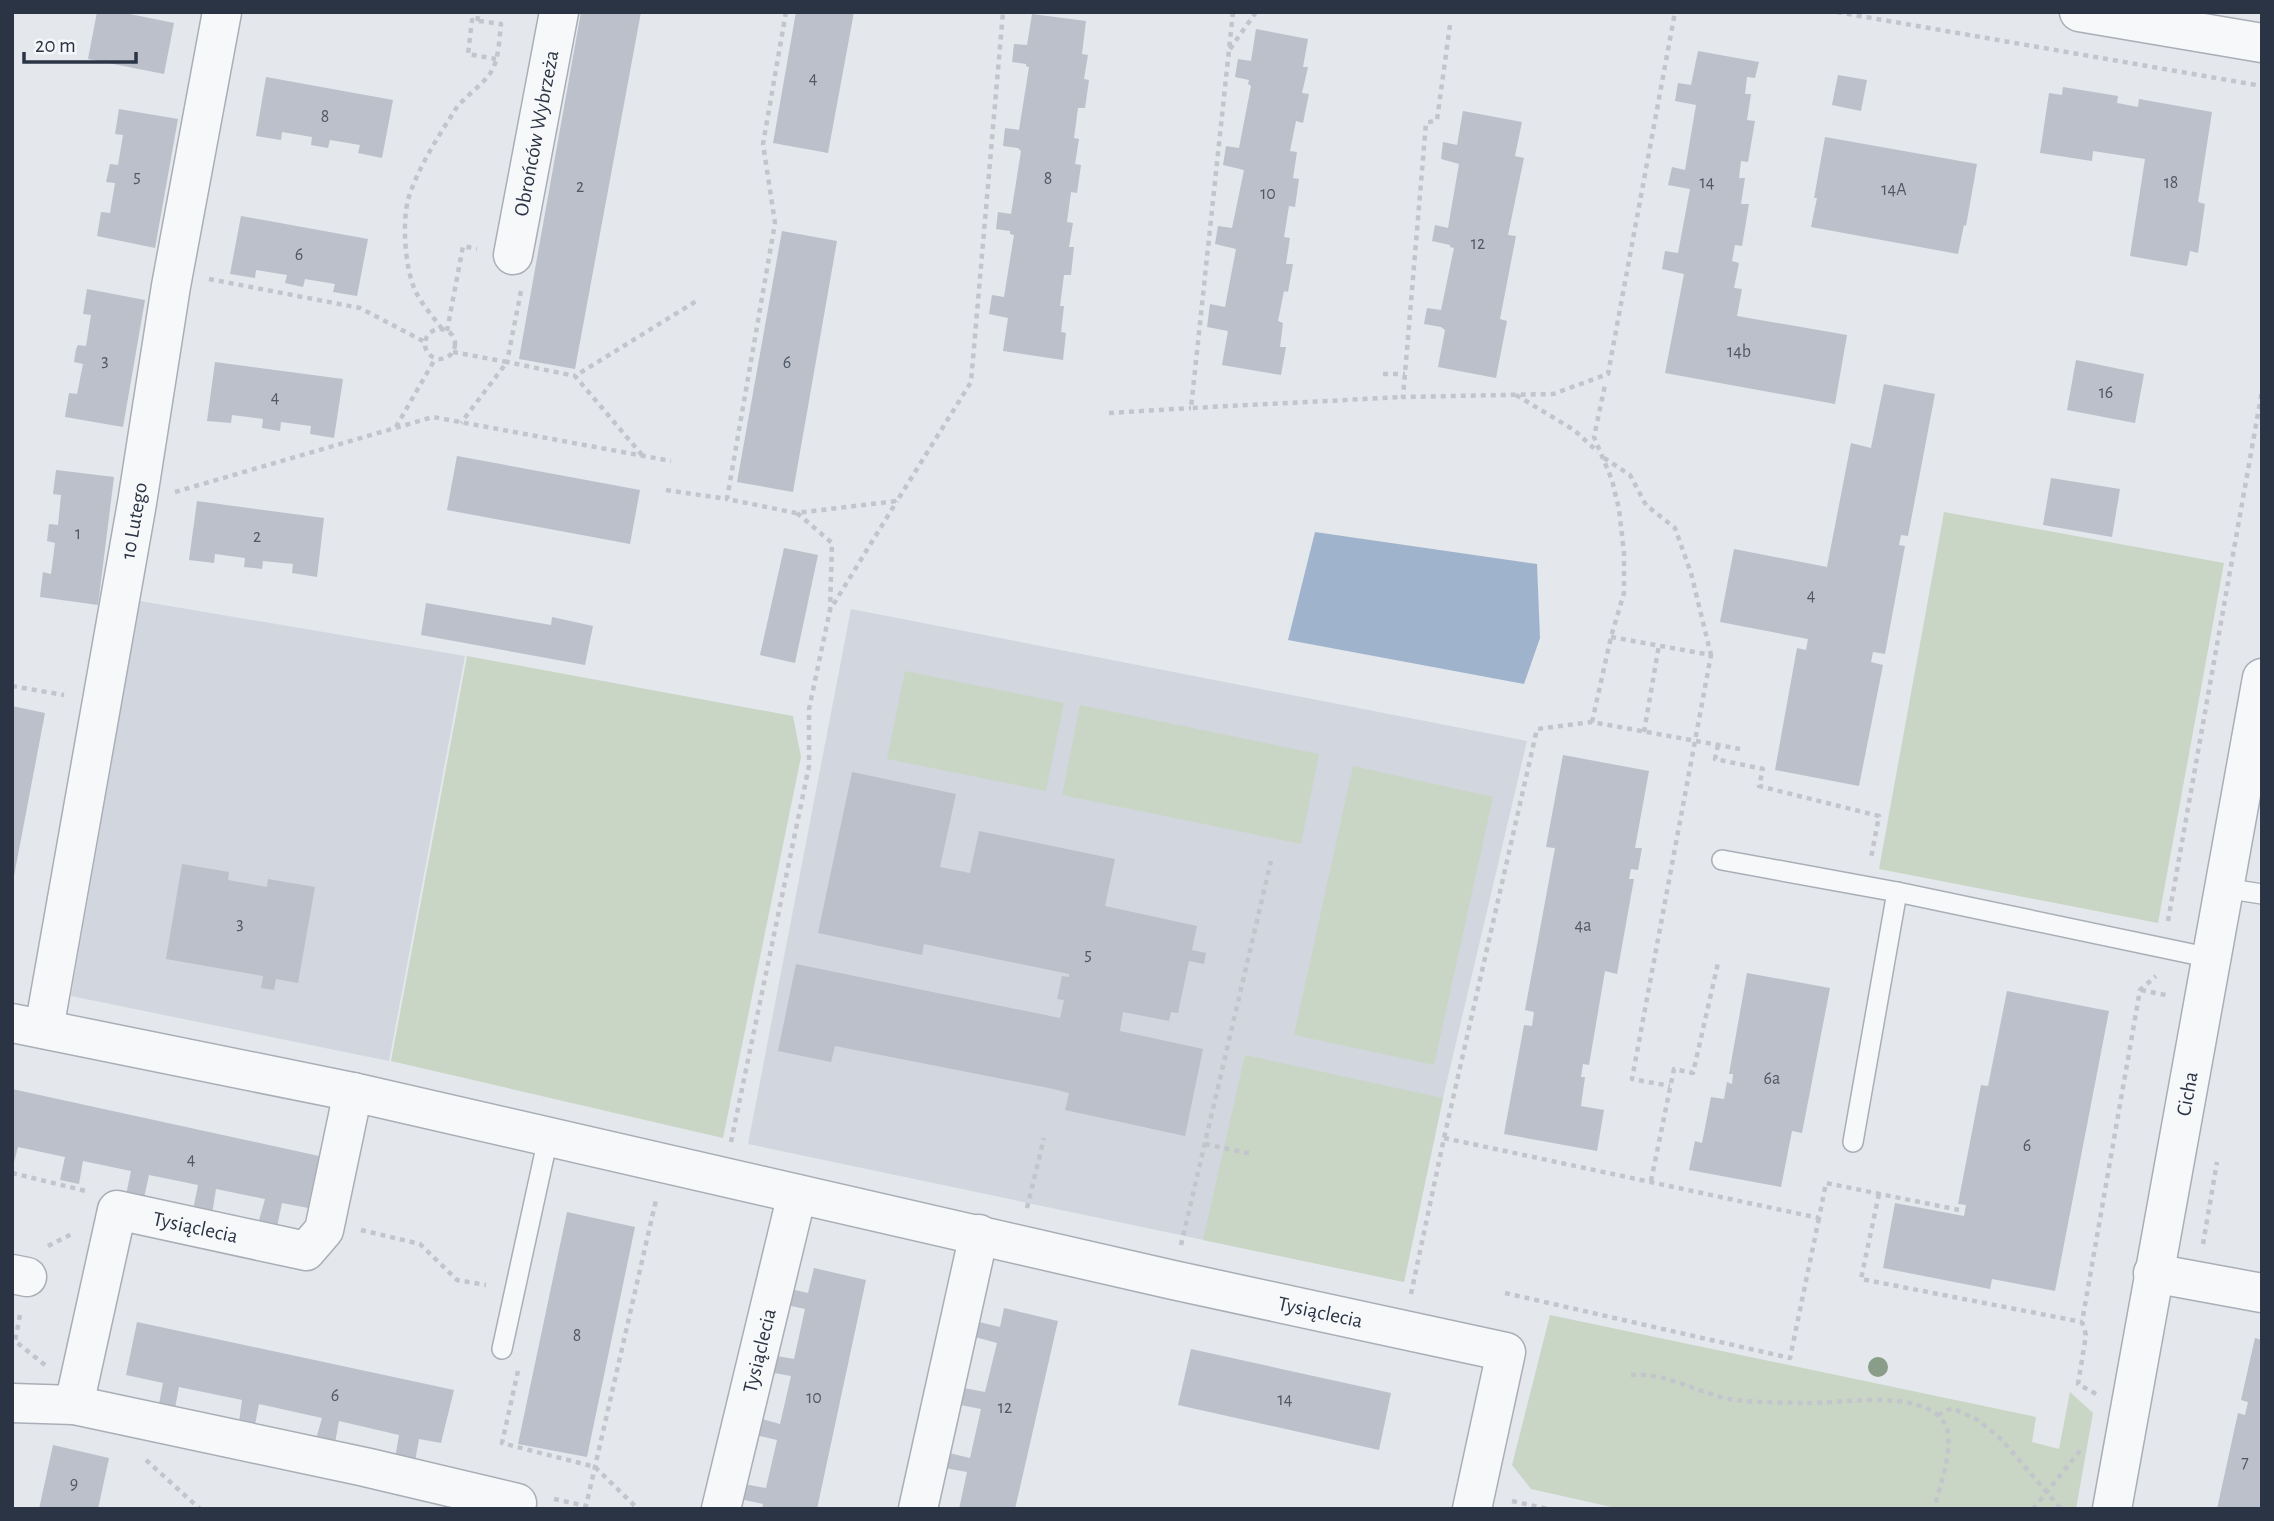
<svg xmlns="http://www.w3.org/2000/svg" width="2274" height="1521" viewBox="0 0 2274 1521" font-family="'Alegreya Sans',sans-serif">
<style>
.built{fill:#d2d6de}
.green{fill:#c9d6c5}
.water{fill:#9fb4cc}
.building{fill:#bbc0ca}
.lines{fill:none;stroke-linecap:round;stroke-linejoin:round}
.service-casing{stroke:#a9aeb7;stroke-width:22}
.minor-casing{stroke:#a9aeb7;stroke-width:41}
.tertiary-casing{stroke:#a9aeb7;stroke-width:41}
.path{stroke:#c2c5cb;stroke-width:4.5;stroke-dasharray:5 5;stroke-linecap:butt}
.service{stroke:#f7f8fa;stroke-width:19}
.minor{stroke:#f7f8fa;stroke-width:38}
.tertiary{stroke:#f7f8fa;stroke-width:38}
.tree{fill:#899d89}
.labels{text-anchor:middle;stroke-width:6;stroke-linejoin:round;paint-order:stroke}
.number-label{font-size:18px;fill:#4f5766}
.street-label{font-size:21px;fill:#2b3445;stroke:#f4f6f9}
</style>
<rect width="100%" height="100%" fill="#e4e7ec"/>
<g class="built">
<polygon points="140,601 465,656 389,1061 71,996"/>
<polygon points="851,609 1527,741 1443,1098 1404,1282 748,1144"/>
</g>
<g class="green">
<polygon points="1944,512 2224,563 2158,923 1879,869"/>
<polygon points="467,656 793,716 801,757 723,1138 391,1061"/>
<polygon points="905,671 1064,703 1046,791 887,759"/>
<polygon points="1080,705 1319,754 1301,844 1062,795"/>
<polygon points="1353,766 1493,797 1434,1065 1294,1035"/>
<polygon points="1245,1055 1443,1098 1404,1282 1203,1240"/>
<polygon points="1550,1315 2036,1417 2032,1442 2059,1449 2070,1392 2093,1413 2076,1509 1620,1509 1531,1489 1512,1465"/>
</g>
<polygon class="water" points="1315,532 1537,564 1540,638 1524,684 1288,640"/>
<g class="building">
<polygon points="97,12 120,12 174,23 164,74 88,59"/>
<polygon points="581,12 641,12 575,369 519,359"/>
<polygon points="796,12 854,12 828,153 773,143"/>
<polygon points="1032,14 1086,21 1082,54 1088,55 1084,79 1089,80 1085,108 1078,108 1074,138 1079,139 1075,164 1081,165 1077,193 1071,192 1067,222 1073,223 1069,247 1074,247 1071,275 1064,275 1060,306 1064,306 1061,332 1066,333 1063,360 1003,351 1008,318 989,314 992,295 1004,297 1014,235 1010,234 1010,231 996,229 998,212 1011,214 1021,151 1018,148 1003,146 1005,128 1019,130 1029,67 1026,66 1026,64 1012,62 1014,44 1027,45"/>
<polygon points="1256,29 1308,39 1303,67 1308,67 1302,93 1309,94 1303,123 1296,121 1290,151 1297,152 1293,178 1299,179 1295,207 1289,206 1284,237 1290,238 1286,264 1293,264 1288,292 1284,291 1278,321 1283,323 1280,347 1286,347 1281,375 1222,365 1228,331 1207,327 1210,304 1225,307 1236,249 1215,244 1218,226 1232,228 1244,170 1223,165 1226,146 1239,148 1251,86 1248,84 1249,80 1235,77 1238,59 1251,61"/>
<polygon points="1698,51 1759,62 1755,78 1747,77 1745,94 1751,94 1747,120 1755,121 1748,162 1741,161 1739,178 1745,178 1741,204 1749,204 1742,246 1735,245 1732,261 1739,263 1734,288 1742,289 1737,316 1847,335 1835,404 1665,373 1684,274 1662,269 1665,251 1678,253 1690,189 1668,185 1672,167 1685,170 1696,105 1675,101 1678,83 1691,85"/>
<polygon points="1838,75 1867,80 1861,111 1832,105"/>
<polygon points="266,77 393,100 382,158 358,153 360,145 330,140 328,148 311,145 312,137 282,132 281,140 256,136"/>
<polygon points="2063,87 2118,96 2117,103 2138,107 2139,99 2212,112 2198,202 2205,204 2198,253 2190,251 2187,266 2130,256 2145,159 2093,151 2092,161 2040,153 2049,93 2062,95"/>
<polygon points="119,109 178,119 155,248 97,236 101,212 110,213 115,183 106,182 110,164 118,165 123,135 115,134"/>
<polygon points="1463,111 1522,122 1515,156 1524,158 1508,235 1516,236 1500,319 1507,321 1496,378 1438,367 1445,330 1441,327 1424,324 1427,308 1441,310 1454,248 1450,247 1450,245 1432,241 1435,225 1448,228 1459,164 1441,159 1443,142 1457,145"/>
<polygon points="1825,137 1977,164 1966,226 1964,225 1958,254 1811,227 1817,198 1814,198"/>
<polygon points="241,216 368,239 357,296 333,292 335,284 305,279 303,287 285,283 287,275 256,270 255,278 230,274"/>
<polygon points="782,231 837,241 793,492 737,482"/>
<polygon points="87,289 145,300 123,427 65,417 69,393 77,394 83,364 74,362 76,349 78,345 86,346 91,315 83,314"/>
<polygon points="2076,360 2144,374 2135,423 2067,410"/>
<polygon points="215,362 343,379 334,438 310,434 311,426 281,422 280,431 262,428 263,419 232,415 231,423 207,421"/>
<polygon points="1884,384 1935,394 1908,536 1901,535 1899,545 1905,546 1885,654 1873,652 1871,662 1883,665 1859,786 1775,770 1797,648 1806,650 1808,639 1720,622 1734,549 1827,567 1851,443 1871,448"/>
<polygon points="457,456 640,490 630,544 447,510"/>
<polygon points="56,470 114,477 98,605 40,597 43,572 51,574 55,543 47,541 49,524 58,525 61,495 53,494"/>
<polygon points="2051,478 2120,489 2112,537 2043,525"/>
<polygon points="197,501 324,518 317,577 292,573 293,564 263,561 262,569 244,567 245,558 215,554 214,563 189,560"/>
<polygon points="784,548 818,555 795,663 760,655"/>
<polygon points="426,603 551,625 552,617 593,626 585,665 421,635"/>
<polygon points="12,706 45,713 14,876 12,875"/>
<polygon points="1563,755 1649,771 1635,848 1642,848 1638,870 1631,869 1629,879 1634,879 1617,974 1605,971 1589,1065 1583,1064 1581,1077 1585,1077 1581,1106 1604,1110 1597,1151 1504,1134 1524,1025 1532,1026 1534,1012 1525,1010 1555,848 1546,847"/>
<polygon points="852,772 956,794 940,867 970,873 979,831 1115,859 1105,906 1197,926 1192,950 1206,953 1204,964 1189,961 1178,1013 1171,1012 1169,1021 1123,1012 1120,1031 1203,1049 1185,1136 1065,1110 1069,1093 1049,1088 835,1046 831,1062 778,1051 796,964 1060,1018 1064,1000 1057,999 1062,976 1069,977 1069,974 924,944 922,955 818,933"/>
<polygon points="182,864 229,872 228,880 267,887 268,879 315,887 298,983 276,979 274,990 261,988 263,976 166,959"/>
<polygon points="1747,973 1830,988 1802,1133 1792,1131 1781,1187 1689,1170 1695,1141 1702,1143 1711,1097 1724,1099 1727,1082 1732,1084 1733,1074 1729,1074"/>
<polygon points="2007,991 2109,1011 2055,1291 1992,1279 1990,1289 1883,1268 1895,1203 1964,1216 1966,1205 1958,1204 1981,1085 1988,1086"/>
<polygon points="12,1089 319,1156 308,1208 282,1203 277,1227 258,1224 265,1199 216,1189 212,1214 193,1210 198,1185 149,1175 144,1198 126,1195 131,1171 83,1161 79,1184 60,1180 65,1157 18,1147 12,1170"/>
<polygon points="567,1212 635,1227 587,1457 518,1444"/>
<polygon points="814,1268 866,1280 817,1509 762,1509 763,1504 740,1499 744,1484 766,1488 777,1440 755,1435 758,1418 780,1424 791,1376 768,1372 771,1355 794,1359 805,1309 782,1304 786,1288 808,1293"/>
<polygon points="1004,1308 1058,1321 1015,1509 959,1509 967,1472 945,1468 949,1453 970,1458 981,1409 960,1405 964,1388 985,1392 997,1343 975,1337 979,1322 1000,1327"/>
<polygon points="137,1322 454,1390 441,1443 419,1439 415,1462 395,1458 399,1435 339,1421 335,1443 316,1439 322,1418 259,1404 255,1425 239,1422 242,1400 179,1387 175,1408 159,1404 163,1383 126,1375"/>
<polygon points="2255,1338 2262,1340 2262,1509 2217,1509 2238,1413 2245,1415 2248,1402 2241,1400"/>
<polygon points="1191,1349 1391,1393 1379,1450 1178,1405"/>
<polygon points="53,1445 109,1458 98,1509 39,1509"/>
</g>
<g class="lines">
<g class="service-casing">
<g id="service">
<polyline points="1722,860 1897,892 2211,958"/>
<polyline points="2224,888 2262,894"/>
<polyline points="1853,1142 1897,892"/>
<polyline points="502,1349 548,1138"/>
</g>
</g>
<g class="minor-casing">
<g id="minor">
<path id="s1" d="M513,255L559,12"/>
<path id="s2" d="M12,1023L353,1092L1173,1280L1506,1352L1472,1509"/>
<path id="s3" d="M44,1029L137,503L171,286L222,12"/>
<polyline points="2153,1273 2262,1293"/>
<polyline points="12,1274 27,1277"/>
<polyline points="12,1403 74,1405 365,1467 517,1503"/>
<path id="s4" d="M74,1405L117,1210L306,1251L324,1230L353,1092"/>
<path id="s5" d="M721,1509L797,1194"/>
<polyline points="918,1509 979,1234"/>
</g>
</g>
<g class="tertiary-casing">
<g id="tertiary">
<polyline points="2079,12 2262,43"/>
<path id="s6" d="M2112,1509L2262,678"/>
</g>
</g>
<g class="path">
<polyline points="786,12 763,144 775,223 727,499 796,513 897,501 971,382 1003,12"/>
<polyline points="1233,12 1191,408 1403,397"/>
<polyline points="1837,12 2262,86"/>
<polyline points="477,21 479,12"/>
<polyline points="1450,25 1437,120 1426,123 1403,397 1553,394 1608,374 1675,12"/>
<polyline points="1230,49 1256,12"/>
<polyline points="209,279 360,308 425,342"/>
<polyline points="521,291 507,362 575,376"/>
<circle cx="440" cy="344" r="15"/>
<path d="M442,329C433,316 421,304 415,290C405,268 402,223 408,200C417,169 438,137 455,110C464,97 479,88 489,75C499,62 499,41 501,24L472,20L468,54L496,59"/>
<polyline points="447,331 463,246 477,249"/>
<polyline points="453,352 507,362 461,423"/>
<polyline points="1383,374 1405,374"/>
<polyline points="1516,395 1574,430 1598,452"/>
<polyline points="1109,413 1191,408"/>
<polyline points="396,427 435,359"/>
<polyline points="642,455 575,376 698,300"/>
<polyline points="1604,458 1630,475 1646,505 1675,528 1691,573 1711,655"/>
<polyline points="666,490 727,499"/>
<polyline points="175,492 433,417 671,461"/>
<polyline points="797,513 832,543 830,610 897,501"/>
<polyline points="1611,637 1711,655 1632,1079 1670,1086"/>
<polyline points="12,686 64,695"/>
<polyline points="1592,722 1611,637 1624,593 1624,553 1619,509 1612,480 1594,437 1605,385"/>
<polyline points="1644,732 1659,645"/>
<polyline points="1718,745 1715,759 1763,769 1759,786 1879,816 1871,858"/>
<polyline points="2168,921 2262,391"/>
<polyline points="2141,990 2166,995"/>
<polyline points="1444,1138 1819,1218 1826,1183 1959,1210"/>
<polyline points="731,1142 809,766 809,709 830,610"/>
<polyline points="1205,1144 1252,1154"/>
<polyline points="12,1173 86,1191"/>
<polyline points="1651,1181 1674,1069 1693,1073 1718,963"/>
<polyline points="1879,1194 1861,1279 2082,1322"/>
<polyline points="1027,1208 1044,1138"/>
<polyline points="361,1230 420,1244 457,1280 486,1285"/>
<polyline points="2203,1244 2217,1162"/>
<polyline points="1181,1245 1271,861"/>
<polyline points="48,1246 72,1234"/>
<polyline points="1505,1293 1790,1358 1819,1218"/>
<polyline points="1411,1294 1444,1138 1537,729 1592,722 1740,749"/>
<polyline points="20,1315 15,1341 45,1365"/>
<polyline points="518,1371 502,1443 595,1467 638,1509"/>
<path d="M1631,1375C1665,1372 1696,1392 1729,1399C1753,1403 1780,1402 1804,1403C1841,1404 1917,1388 1943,1421C1958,1439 1939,1487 1934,1509"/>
<polyline points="2096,1394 2078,1384 2086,1335 2082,1322 2140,990 2156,976"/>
<polyline points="1938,1415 1952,1408 1978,1420 2002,1440 2061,1509"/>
<polyline points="146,1460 200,1509"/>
<polyline points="554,1499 586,1506 656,1200"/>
<polyline points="1512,1501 1548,1509"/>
<polyline points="2033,1509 2083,1447"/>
</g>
<use href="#service" class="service"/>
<use href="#minor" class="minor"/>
<use href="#tertiary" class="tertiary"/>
</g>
<circle class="tree" cx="1878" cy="1367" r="10"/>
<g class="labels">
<g class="number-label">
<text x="813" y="84">4</text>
<text x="325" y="122">8</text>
<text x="137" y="182">5</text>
<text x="1048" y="184">8</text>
<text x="1707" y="188">14</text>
<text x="2171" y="188">18</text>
<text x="580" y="192">2</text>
<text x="1894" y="195">14A</text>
<text x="1268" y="199">10</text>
<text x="1478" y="249">12</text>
<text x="299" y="260">6</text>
<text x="1739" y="357">14b</text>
<text x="105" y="366">3</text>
<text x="787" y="368">6</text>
<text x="2106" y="398">16</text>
<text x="275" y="403">4</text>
<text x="78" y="539">1</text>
<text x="257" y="542">2</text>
<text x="1811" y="601">4</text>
<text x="240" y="929">3</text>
<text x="1583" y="931">4a</text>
<text x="1088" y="960">5</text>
<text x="1772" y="1084">6a</text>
<text x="2027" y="1151">6</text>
<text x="191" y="1165">4</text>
<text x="577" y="1341">8</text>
<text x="335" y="1401">6</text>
<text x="814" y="1403">10</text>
<text x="1285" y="1405">14</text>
<text x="1005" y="1413">12</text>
<text x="2245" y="1468">7</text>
<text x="74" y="1489">9</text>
</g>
<g class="street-label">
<text dy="7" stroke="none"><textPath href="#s1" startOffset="124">Obrońców Wybrzeża</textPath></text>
<text dy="7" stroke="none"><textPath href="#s3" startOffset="516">10 Lutego</textPath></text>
<text dy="7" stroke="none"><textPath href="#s6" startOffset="422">Cicha</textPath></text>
<text dy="7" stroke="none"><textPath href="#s4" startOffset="280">Tysiąclecia</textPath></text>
<text dy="7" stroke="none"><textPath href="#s2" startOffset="1340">Tysiąclecia</textPath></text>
<text dy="7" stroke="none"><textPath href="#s5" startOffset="163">Tysiąclecia</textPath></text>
</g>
</g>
<rect width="2274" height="1521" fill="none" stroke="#2b3445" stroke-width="28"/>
<path d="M24 52v10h112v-10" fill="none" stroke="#2b3445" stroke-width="3.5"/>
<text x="35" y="52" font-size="21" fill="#2b3445" stroke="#f4f6f9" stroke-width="5" paint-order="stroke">20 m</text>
</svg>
